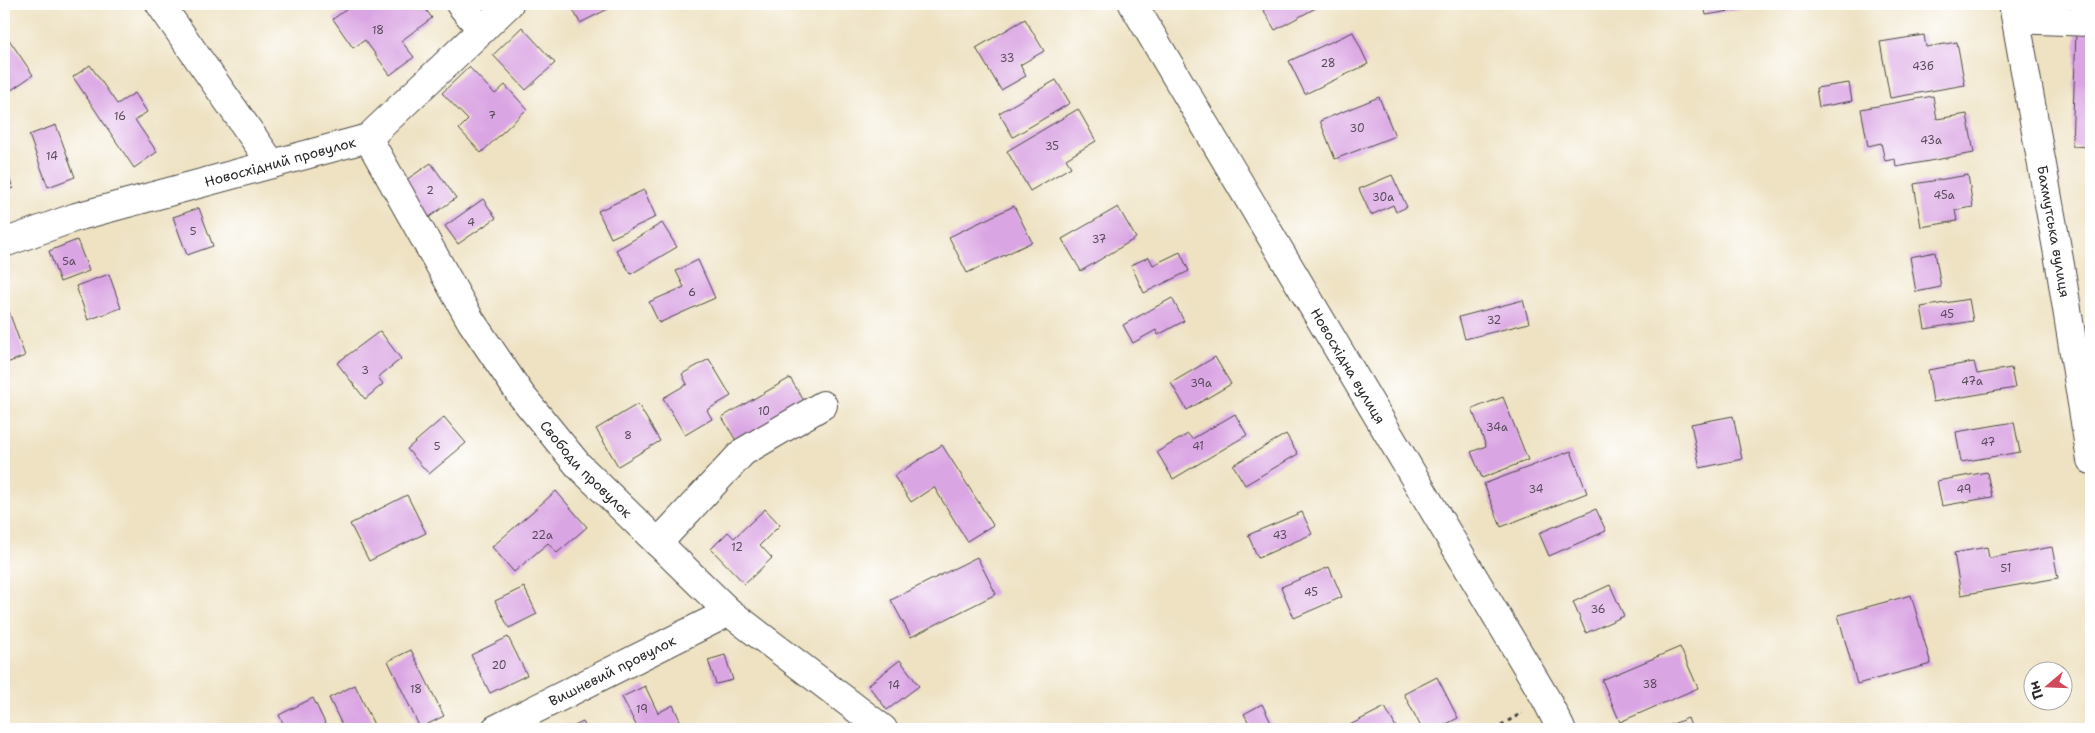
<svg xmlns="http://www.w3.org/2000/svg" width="2095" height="733" viewBox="0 0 2095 733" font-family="'Shantell Sans',sans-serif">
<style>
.building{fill:#daa5e3}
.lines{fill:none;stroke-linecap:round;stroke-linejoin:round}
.minor-casing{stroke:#484642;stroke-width:30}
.path{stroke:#484642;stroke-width:3;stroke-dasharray:4 4;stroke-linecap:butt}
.minor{stroke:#fff;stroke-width:28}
.labels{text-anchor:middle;stroke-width:4.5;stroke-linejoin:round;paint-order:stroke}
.number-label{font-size:11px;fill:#574a59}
.street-label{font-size:14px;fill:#2b2b2b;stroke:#fff}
</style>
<rect width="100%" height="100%" fill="#fff"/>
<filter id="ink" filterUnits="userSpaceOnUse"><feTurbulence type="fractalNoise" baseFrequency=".02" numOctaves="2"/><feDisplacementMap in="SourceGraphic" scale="10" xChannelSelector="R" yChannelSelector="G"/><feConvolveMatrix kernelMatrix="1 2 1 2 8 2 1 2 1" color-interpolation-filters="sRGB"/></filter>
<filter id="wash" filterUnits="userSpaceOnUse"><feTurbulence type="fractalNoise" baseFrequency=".0096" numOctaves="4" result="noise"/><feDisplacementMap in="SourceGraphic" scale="20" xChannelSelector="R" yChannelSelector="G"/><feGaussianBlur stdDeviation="1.12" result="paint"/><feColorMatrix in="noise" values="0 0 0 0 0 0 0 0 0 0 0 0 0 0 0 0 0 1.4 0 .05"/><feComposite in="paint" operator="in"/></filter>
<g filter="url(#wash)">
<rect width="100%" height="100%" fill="#eee2c3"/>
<g id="blocks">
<g class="building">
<polygon points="354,4 422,4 432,18 401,41 414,57 390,75 365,40 353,48 333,19"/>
<polygon points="570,4 608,4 610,8 580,23"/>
<polygon points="1260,4 1323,4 1275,30"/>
<polygon points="1704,4 1766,4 1767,5 1706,15"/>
<polygon points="1025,19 1044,51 1020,65 1026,76 1001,90 976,48"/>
<polygon points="522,27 555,63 526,90 493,55"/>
<polygon points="2076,31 2091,31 2091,147 2072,146"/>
<polygon points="1353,32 1368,64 1305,94 1289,61"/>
<polygon points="6,35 33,75 7,93 4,88 4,37"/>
<polygon points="1924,35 1926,47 1957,42 1965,85 1890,98 1880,42"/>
<polygon points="90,65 117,104 135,93 147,112 135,120 157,152 134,168 73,77"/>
<polygon points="469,67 495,94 505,85 527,109 481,153 459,129 468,120 442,93"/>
<polygon points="1056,80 1070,103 1013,137 999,113"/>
<polygon points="1849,83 1852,101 1819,107 1816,88"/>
<polygon points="1933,96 1937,119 1967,114 1974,153 1896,167 1895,159 1885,161 1881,143 1868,146 1861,109"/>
<polygon points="1379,97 1395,136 1335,159 1320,121"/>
<polygon points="1078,109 1096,141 1066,159 1071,167 1030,191 1007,151"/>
<polygon points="56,125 75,177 48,187 29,135"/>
<polygon points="4,163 13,188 4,192"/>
<polygon points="431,163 456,198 428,218 403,182"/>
<polygon points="1392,175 1407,207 1396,212 1393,205 1371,215 1359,189"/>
<polygon points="1968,175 1973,207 1955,210 1957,221 1921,227 1914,184"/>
<polygon points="644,190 656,217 611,238 598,211"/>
<polygon points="483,199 496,218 458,244 445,226"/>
<polygon points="1014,206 1032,242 967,273 949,237"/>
<polygon points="1118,207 1136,238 1081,271 1062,239"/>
<polygon points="199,208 213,246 187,255 173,217"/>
<polygon points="662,223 677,247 631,274 616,250"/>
<polygon points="77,240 89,271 60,282 49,251"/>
<polygon points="1180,252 1189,271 1144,293 1131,265 1149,257 1153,265"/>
<polygon points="1935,252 1941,287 1916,292 1910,257"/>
<polygon points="698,260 715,298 659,323 649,302 684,287 676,271"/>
<polygon points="109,274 121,308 88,320 76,286"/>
<polygon points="4,298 25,356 4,364"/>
<polygon points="1172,298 1184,321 1158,335 1156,330 1133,343 1123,325"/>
<polygon points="1969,299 1973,321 1925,329 1921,307"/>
<polygon points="1523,300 1529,323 1465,339 1459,317"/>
<polygon points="380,331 401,359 378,377 383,384 365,399 337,363"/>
<polygon points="1215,357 1231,384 1187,410 1171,383"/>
<polygon points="709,359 731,396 707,410 712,419 685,435 663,398 687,384 682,374"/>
<polygon points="1974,362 1977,374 2011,368 2015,388 1933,402 1928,370"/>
<polygon points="790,378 806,404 738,444 722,417"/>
<polygon points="1503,397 1528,460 1482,478 1471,452 1486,446 1472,409"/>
<polygon points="638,404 660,441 618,466 596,429"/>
<polygon points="1235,414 1247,435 1173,479 1157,452 1188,434 1192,439"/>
<polygon points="1733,416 1742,459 1700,468 1691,424"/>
<polygon points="444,417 466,443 429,474 407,449"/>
<polygon points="2014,422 2020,452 1961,462 1956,432"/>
<polygon points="1286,434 1298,454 1245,485 1233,465"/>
<polygon points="942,445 993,525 967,541 934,487 911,502 894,476"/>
<polygon points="1571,451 1587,493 1501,527 1484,484"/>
<polygon points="1987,472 1992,497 1942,506 1937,481"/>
<polygon points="556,491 587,527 557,553 548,543 514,572 492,547"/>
<polygon points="407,495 426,533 369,561 350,524"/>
<polygon points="765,509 780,525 760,545 772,558 745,584 711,549 728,532 734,538"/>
<polygon points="1596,509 1606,531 1549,556 1539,533"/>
<polygon points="1302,512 1312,534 1258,558 1248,535"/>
<polygon points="1987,547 1989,558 2052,547 2058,578 1961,595 1954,553"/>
<polygon points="977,557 996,594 911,637 891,600"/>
<polygon points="1329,567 1342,597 1294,618 1281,587"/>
<polygon points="1610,585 1624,616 1586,633 1573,602"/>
<polygon points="524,587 537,614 509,628 495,601"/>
<polygon points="1911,595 1931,664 1857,684 1838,615"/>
<polygon points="508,637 527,675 490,693 471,655"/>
<polygon points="1680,647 1698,688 1620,722 1602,680"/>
<polygon points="411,650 444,716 420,728 388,661"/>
<polygon points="725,655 733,680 716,684 708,660"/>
<polygon points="900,660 919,686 887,710 868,685"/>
<polygon points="1437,677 1458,718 1437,729 1422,729 1404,694"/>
<polygon points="355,685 376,729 344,729 329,698"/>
<polygon points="645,686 658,713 673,705 684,729 638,729 622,697"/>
<polygon points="313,698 328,729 286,729 279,715"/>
<polygon points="1262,704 1274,729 1252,729 1244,714"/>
<polygon points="1385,707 1397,729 1342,729"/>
<polygon points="1688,718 1692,729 1660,729"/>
<polygon points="583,722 587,729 568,729"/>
</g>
</g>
</g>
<g filter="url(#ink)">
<use href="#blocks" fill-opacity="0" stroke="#484642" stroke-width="1"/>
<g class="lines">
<g class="minor-casing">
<g id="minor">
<polyline points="160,4 272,164"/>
<polyline points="460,4 482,30"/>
<path id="s1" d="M1133,4L1546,699L1561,729"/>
<path id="s2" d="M2013,4L2060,265L2091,460"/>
<polyline points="2016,19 2091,22"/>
<path id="s3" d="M368,138L471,321L521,395L578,465L729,612L883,729"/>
<path id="s4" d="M4,243L76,217L368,138L509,4"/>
<polyline points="658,543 743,452 823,405"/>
<path id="s5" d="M496,729L729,612"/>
</g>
</g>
<polyline class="path" points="1494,729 1522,713"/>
<use href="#minor" class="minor"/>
</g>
</g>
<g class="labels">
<g class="number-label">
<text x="378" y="34">18</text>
<text x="1007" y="62">33</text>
<text x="1328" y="67">28</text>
<text x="1923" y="70">43б</text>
<text x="492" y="119">7</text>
<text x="120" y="120">16</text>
<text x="1357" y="132">30</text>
<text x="1931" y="144">43а</text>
<text x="1052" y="150">35</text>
<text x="52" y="160">14</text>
<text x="430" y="194">2</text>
<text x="1944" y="199">45а</text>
<text x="1383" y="201">30а</text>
<text x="471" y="226">4</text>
<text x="193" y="235">5</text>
<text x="1099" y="243">37</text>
<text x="69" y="265">5а</text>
<text x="692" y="296">6</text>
<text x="1947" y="318">45</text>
<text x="1494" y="324">32</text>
<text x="365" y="374">3</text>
<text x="1972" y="385">47а</text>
<text x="1201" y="387">39а</text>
<text x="764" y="415">10</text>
<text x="1497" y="431">34а</text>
<text x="628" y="439">8</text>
<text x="1988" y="446">47</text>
<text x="437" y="450">5</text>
<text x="1198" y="450">41</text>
<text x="1536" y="493">34</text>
<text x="1964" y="493">49</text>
<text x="542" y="539">22а</text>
<text x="1280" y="539">43</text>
<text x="737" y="551">12</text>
<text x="2006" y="572">51</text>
<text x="1311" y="596">45</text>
<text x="1598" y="613">36</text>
<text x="499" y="669">20</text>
<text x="1650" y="688">38</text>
<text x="894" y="689">14</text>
<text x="416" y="693">18</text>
<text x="642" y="713">19</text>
</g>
<g class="street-label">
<text dy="5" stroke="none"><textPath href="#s4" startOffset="288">Новосхідний провулок</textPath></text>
<text dy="5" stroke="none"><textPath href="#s2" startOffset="231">Бахмутська вулиця</textPath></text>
<text dy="5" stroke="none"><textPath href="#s1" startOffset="421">Новосхідна вулиця</textPath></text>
<text dy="5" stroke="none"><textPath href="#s3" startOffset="398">Свободи провулок</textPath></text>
<text dy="5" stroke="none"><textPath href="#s5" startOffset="130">Вишневий провулок</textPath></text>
</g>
</g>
<rect width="2095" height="733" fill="none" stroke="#fff" stroke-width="20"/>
<g transform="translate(2048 686) rotate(251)"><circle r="24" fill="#ffffff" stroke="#aaaaaa"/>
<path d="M0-4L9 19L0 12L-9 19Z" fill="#d1495b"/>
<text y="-8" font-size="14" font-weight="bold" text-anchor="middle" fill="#2b2b2b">Пн</text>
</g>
</svg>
